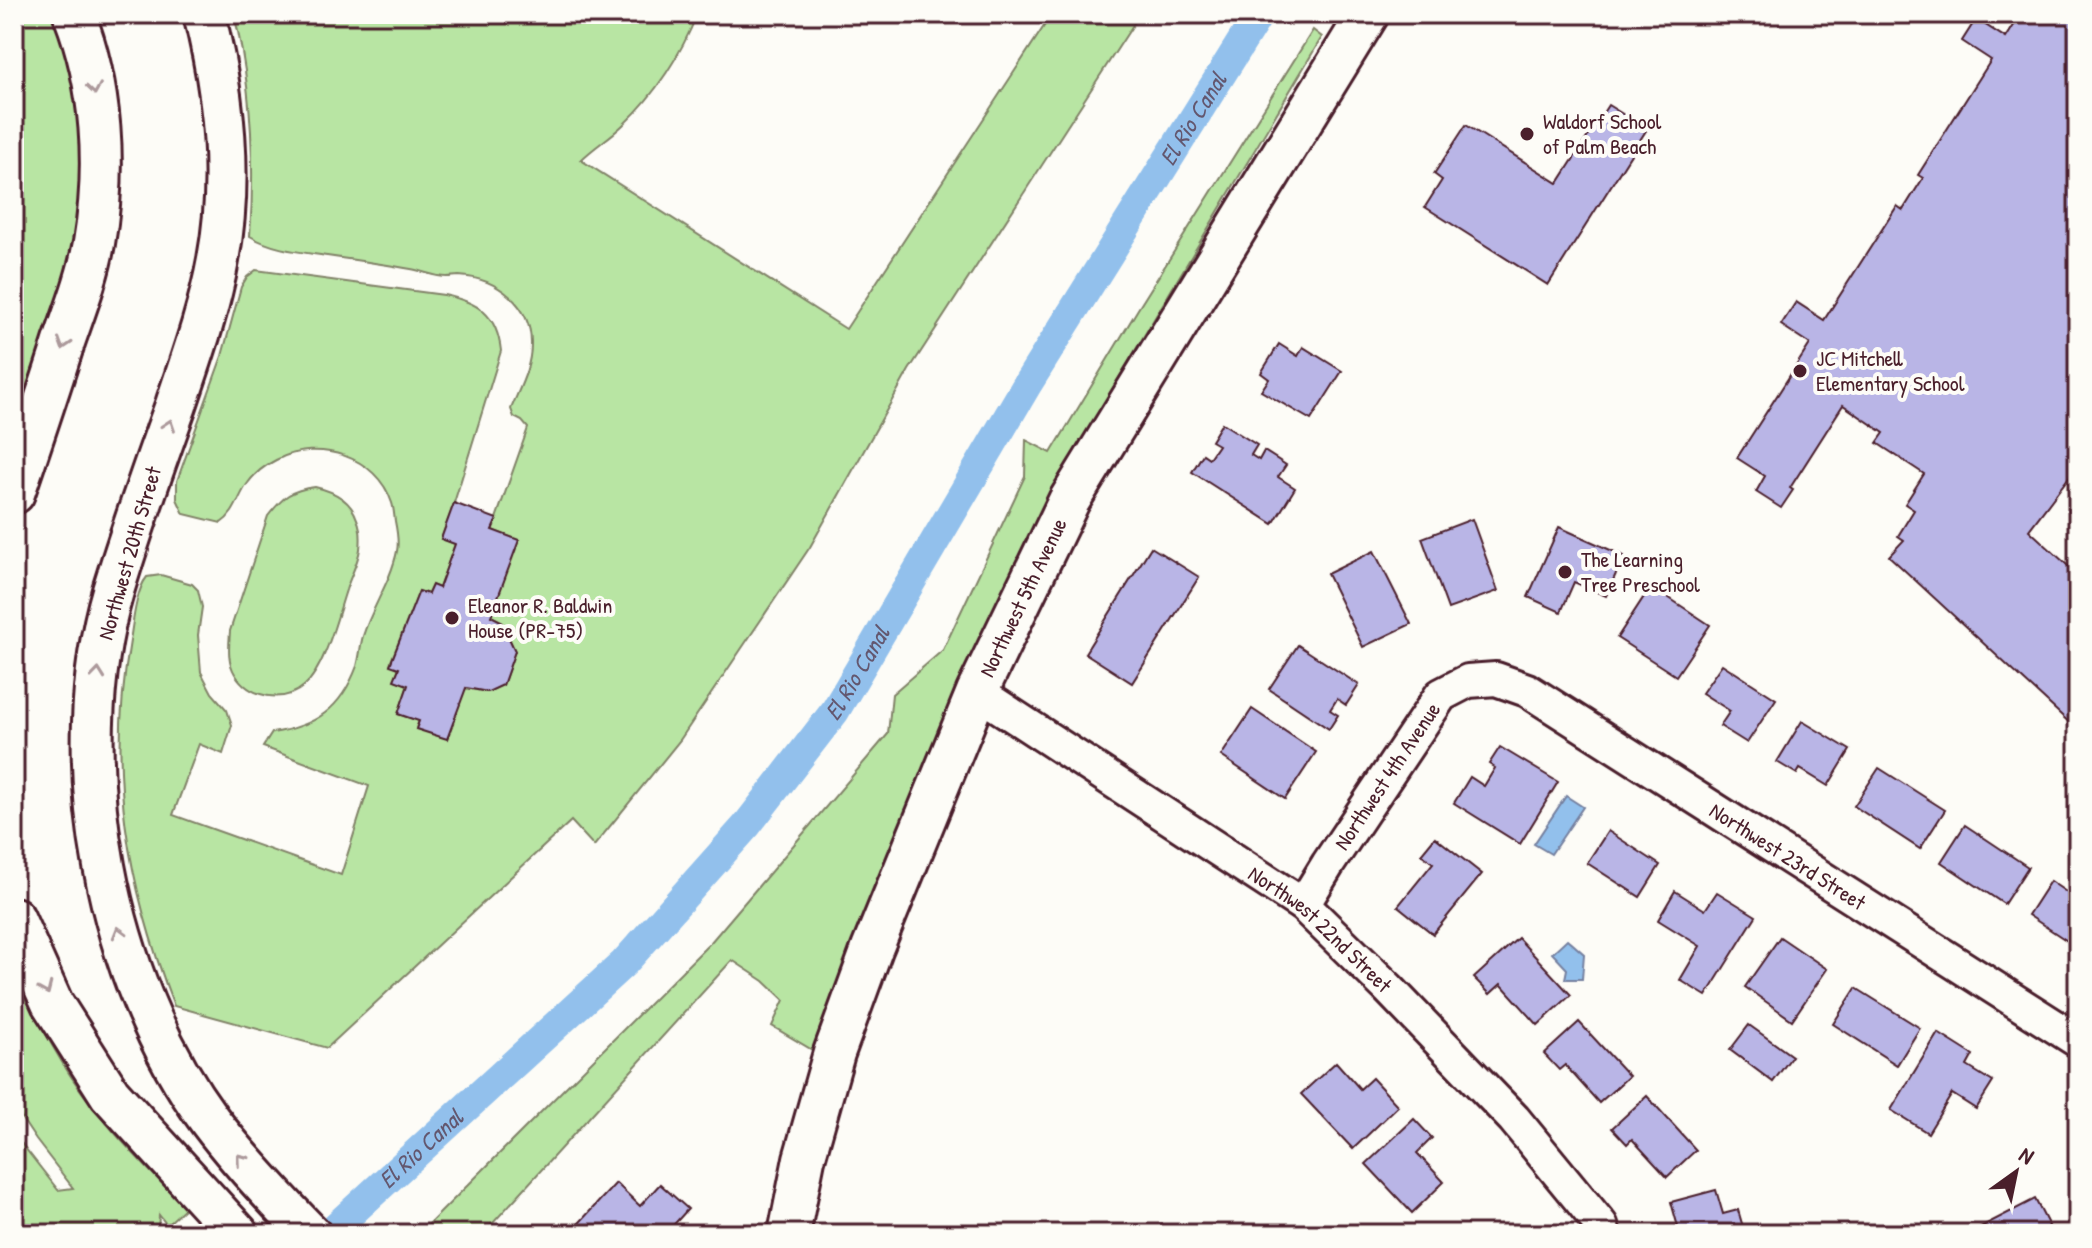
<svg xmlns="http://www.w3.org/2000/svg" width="2092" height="1248" viewBox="0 0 2092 1248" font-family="'Patrick Hand',sans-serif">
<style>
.green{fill:#b8e5a3;stroke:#818267;stroke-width:2}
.water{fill:#92c0ec;stroke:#75809f;stroke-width:2}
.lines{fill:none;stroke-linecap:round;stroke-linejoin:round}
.canal{stroke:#92c0ec;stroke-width:30}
.building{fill:#b9b5e6;stroke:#4a1f2b;stroke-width:2}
.minor-casing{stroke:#4a1f2b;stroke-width:38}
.tertiary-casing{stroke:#4a1f2b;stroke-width:46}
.minor{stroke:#fdfcf7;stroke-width:32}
.tertiary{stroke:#fdfcf7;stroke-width:40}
.oneway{stroke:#ac999b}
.poi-dot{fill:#4a1f2b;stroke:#fdfcf7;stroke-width:3}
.labels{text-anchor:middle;stroke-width:8;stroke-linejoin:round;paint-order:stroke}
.poi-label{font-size:22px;fill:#4a1f2b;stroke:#fdfcf7;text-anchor:start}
.street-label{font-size:22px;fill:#4a1f2b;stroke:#fdfcf7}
.water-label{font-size:24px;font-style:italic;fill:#63576f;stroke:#fdfcf7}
</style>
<rect width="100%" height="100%" fill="#fdfcf7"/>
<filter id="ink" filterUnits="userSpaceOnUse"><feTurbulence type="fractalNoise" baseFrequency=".0125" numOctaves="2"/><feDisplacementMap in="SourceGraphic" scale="16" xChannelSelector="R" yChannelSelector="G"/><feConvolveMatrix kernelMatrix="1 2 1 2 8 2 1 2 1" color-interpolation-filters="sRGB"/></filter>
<g filter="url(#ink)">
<g class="green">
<polygon points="14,14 55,14 75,76 82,152 78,227 68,272 14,432"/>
<path d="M234,14H697C682,53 655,95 624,124C611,137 594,147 581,160L846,329L1052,14H1140L909,370L810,547L680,740L594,846L571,821L327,1048L174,1006C127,884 107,771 130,641C133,623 136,590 147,577L161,575L192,584L198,590L202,607L198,635L201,672L212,693L227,710L232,725L223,754L199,744L173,815L341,875L369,786L263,747L272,733C316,726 341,709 357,666C360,656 360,646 363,636C372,607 391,581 397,551C399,542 397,531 395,521C394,515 394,509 392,503C377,456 318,438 276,460C266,465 255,473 248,483C238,496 236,513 221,523L184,514L177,499V481L222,356L241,287L247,277L256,270L444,295C478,302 497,314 501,351L454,503L441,539L455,544L439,588L432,585L428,594L419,591L390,664L399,668L395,680L408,685L398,714L419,721L416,728L466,688L487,692L503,685L515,651L501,621L491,616L518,540L492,530L528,428L522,421L514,417L511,409C519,389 531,368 531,345C532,305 497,278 459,276C455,276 451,277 447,277C435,277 423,271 411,269C383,264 355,260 327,256C301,252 273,250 250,236C255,161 252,87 234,14Z"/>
<polygon points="1313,30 1322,37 1082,440 1016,561 814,1051 772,1026 784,1000 764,981 732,960 483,1234 419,1234 711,942 888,734 892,694 943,650 1025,476 1026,440 1051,453 1138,309"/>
<path d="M315,487C333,491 351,500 357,519C361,528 361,540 360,549C358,563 350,577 346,590C337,617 325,668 304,686C283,704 250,698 235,674C227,661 229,646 230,631L268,516C283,497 290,490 315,487Z"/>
<path d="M14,971C34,1012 53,1051 79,1088C110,1132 149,1169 185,1208L167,1225L159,1215L158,1231L155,1234H14V1134L58,1190L73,1188L36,1140L14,1107Z"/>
</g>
<g class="water">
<polygon points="1566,796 1583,807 1551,854 1534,844"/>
<polygon points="1567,939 1584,954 1582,979 1565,979 1567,969 1552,953"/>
</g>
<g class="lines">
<path class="canal" id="s1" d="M328,1234L624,963L747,825L835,711L1028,383L1259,14"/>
</g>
<g class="building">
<polygon points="2021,14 2078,14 2078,465 2029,530 2078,575 2078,720 2073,726 1889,556 1904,540 1898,536 1914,510 1905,504 1924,474 1877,443 1884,433 1843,405 1790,488 1793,490 1781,508 1756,492 1765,476 1737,458 1810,344 1781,325 1796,302 1824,320 1897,206 1903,210 1923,178 1918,175 1991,60 1962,41 1976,19 2006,38"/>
<polygon points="1608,105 1647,129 1548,285 1425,207 1442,180 1434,174 1466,125 1558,183"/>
<polygon points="1279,344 1298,356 1303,347 1342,371 1311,420 1261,391 1269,379 1261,373"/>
<polygon points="1222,423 1257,445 1251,455 1259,460 1264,451 1286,465 1278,477 1295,488 1273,524 1192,472 1203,454 1209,458 1218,445 1211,441"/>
<polygon points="454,503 497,519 492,530 519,540 491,616 501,621 515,651 503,685 488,692 466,688 447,739 416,729 419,721 398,714 408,685 394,680 399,668 390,665 419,591 428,594 432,585 439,588 455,544 441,539"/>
<polygon points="1472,519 1498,591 1448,609 1422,538"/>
<polygon points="1559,527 1624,556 1606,596 1574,582 1561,612 1528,597"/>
<polygon points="1151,547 1199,577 1132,683 1085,653"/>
<polygon points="1374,551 1411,624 1363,647 1327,574"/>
<polygon points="1651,586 1710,625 1676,676 1617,638"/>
<polygon points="1298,645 1359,685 1346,705 1337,699 1330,710 1338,715 1329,729 1269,689"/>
<polygon points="1722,664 1776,699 1747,743 1720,726 1730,711 1702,693"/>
<polygon points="1252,709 1316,752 1285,799 1221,756"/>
<polygon points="1802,721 1850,750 1828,786 1800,769 1797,774 1777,762"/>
<polygon points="1500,747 1558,782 1520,844 1454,803 1470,777 1484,786 1495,768 1489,764"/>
<polygon points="1879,768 1945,810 1920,849 1854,806"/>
<polygon points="1965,825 2028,867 2004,904 1941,862"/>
<polygon points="1608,831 1660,865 1640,897 1587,863"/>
<polygon points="1435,837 1482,874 1433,934 1398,906 1433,863 1421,854"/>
<polygon points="2050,881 2078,900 2078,948 2028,915"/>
<polygon points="1675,891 1705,910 1717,892 1756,916 1706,996 1680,980 1700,946 1658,920"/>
<polygon points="1780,937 1827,969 1792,1020 1745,987"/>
<polygon points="1518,938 1571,995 1538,1025 1501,984 1490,994 1474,978"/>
<polygon points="1856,988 1920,1028 1897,1065 1833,1024"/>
<polygon points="1579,1022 1629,1076 1599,1103 1565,1065 1559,1070 1544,1054"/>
<polygon points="1749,1025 1792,1056 1773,1082 1730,1050"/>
<polygon points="1938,1033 1973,1055 1967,1066 1993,1082 1976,1109 1952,1094 1928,1133 1891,1110"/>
<polygon points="1336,1062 1360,1089 1372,1078 1398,1106 1353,1149 1301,1094"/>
<polygon points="1647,1096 1696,1150 1667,1177 1632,1139 1627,1144 1612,1128"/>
<polygon points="1414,1119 1432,1138 1417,1153 1444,1182 1412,1213 1366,1164"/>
<polygon points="616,1183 640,1206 660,1184 688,1209 668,1231 671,1234 569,1234"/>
<polygon points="1716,1190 1723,1214 1738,1210 1745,1234 1680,1234 1671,1202"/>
<polygon points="2035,1199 2052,1232 2049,1234 1967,1234"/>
</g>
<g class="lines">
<g class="minor-casing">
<g id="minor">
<path id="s2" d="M977,692L1303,905L1388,988L1514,1119L1601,1225L1604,1234"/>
<path id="s3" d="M1303,905L1328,864L1441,695L1468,681L1496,679L1527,690L2078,1041"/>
</g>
</g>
<g class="tertiary-casing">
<g id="tertiary">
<path d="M204,14C224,93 233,179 218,260C209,310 192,357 176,405C154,466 132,528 113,591C64,760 106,980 210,1121C240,1161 275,1198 310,1234"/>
<path d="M14,493C31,443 48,393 64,342C75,310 88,277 94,243C107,167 102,86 74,14"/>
<polyline points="14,918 52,1003 110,1094 238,1234"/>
<path id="s4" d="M789,1234L804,1159L834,1053L872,949L977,692L1069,501L1368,14"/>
</g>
</g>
<use href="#minor" class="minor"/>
<use href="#tertiary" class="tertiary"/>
</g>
<defs><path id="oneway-chevron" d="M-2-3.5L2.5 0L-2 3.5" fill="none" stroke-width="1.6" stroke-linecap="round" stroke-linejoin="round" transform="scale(2)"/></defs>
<g class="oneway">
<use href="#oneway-chevron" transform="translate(94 89) rotate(81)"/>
<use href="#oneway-chevron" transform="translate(64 344) rotate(108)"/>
<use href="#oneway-chevron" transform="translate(169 425) rotate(-71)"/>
<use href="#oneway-chevron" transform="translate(98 674) rotate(-84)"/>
<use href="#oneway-chevron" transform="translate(119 932) rotate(-106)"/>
<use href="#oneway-chevron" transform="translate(46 989) rotate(66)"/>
<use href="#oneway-chevron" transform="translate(241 1159) rotate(-130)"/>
</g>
</g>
<g class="poi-dot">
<circle cx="1527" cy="134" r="8"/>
<circle cx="1800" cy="371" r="8"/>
<circle cx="1565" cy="572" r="8"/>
<circle cx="452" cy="618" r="8"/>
</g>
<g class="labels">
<g class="poi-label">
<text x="1543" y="129">Waldorf School<tspan x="1543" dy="25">of Palm Beach</tspan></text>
<text x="1816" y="366">JC Mitchell<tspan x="1816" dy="25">Elementary School</tspan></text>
<text x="1581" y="567">The Learning<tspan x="1581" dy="25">Tree Preschool</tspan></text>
<text x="468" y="613">Eleanor R. Baldwin<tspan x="468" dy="25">House (PR-75)</tspan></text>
</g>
<g class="street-label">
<text transform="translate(129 553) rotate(-74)" y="8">Northwest 20th Street</text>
<text dy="8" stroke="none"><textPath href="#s4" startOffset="680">Northwest 5th Avenue</textPath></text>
<text dy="8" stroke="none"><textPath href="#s3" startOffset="154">Northwest 4th Avenue</textPath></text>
<text dy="8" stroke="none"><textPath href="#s3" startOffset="652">Northwest 23rd Street</textPath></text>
<text dy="8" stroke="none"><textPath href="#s2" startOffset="418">Northwest 22nd Street</textPath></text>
</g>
<g class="water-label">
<text dy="8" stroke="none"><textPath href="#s1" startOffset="1422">El Rio Canal</textPath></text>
<text dy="8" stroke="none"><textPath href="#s1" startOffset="774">El Rio Canal</textPath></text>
<text dy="8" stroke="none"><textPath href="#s1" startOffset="126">El Rio Canal</textPath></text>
</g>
</g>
<rect width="2092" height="1248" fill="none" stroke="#fdfcf7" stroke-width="48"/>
<rect x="24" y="24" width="2044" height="1200" fill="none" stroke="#4a1f2b" stroke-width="3" filter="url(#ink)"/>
<g transform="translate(2016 1172) rotate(33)" stroke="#fdfcf7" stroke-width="6" paint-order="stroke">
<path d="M0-6L14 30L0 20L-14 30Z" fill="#4a1f2b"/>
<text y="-12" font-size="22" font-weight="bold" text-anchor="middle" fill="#4a1f2b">N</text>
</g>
</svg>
